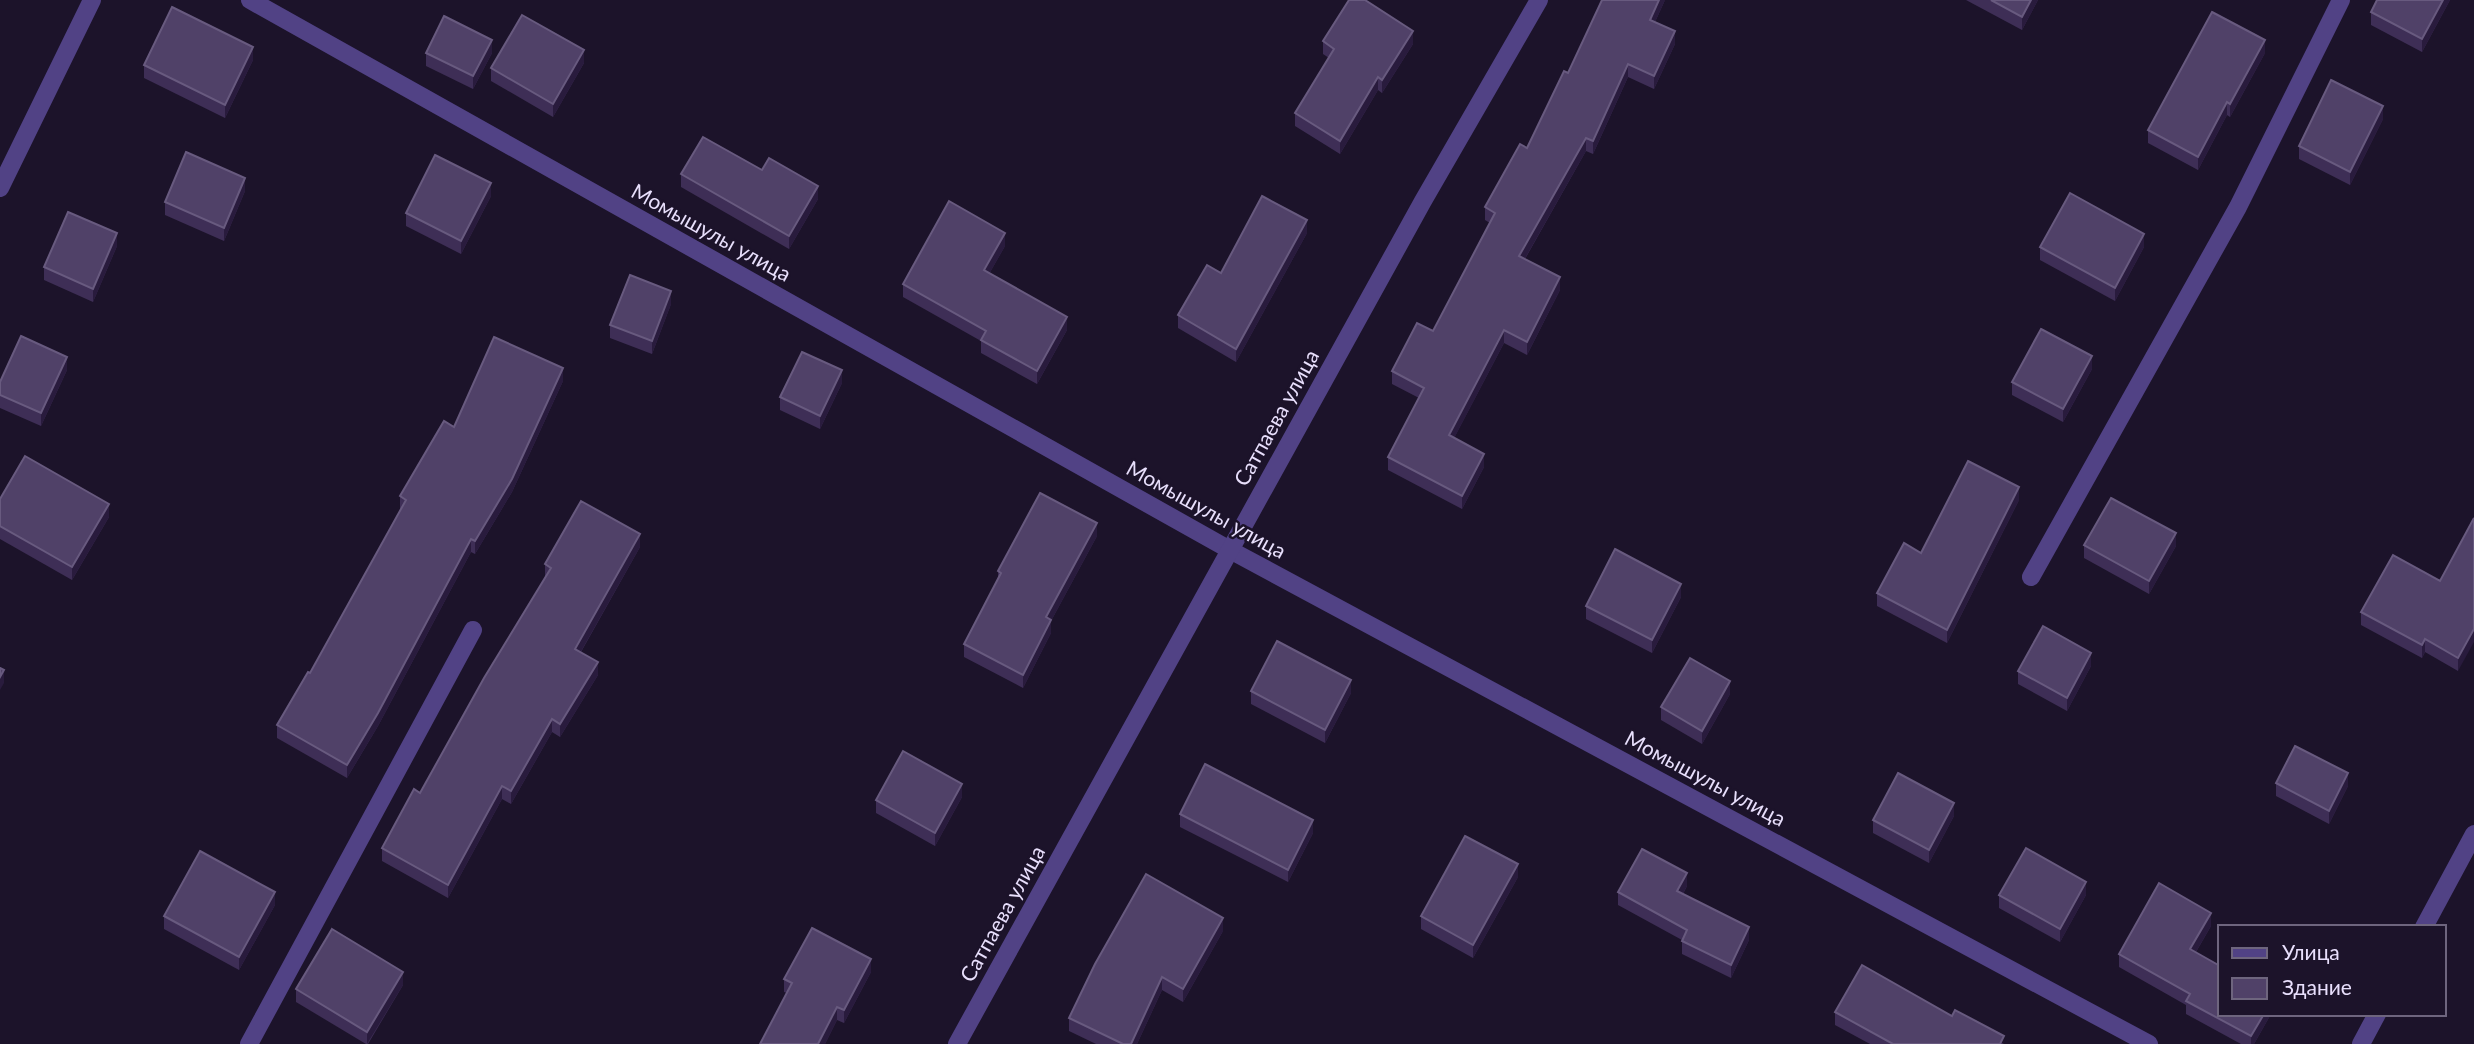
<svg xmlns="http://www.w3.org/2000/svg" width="2474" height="1044" viewBox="0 0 2474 1044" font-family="Lato,sans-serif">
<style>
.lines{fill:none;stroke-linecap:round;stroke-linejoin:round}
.minor{stroke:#514285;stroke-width:18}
.wall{fill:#3e2e56}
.shaded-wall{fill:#291b3d}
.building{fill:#504168;stroke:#685a7f;stroke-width:2}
.labels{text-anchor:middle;stroke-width:5;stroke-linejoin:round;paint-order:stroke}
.street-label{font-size:21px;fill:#e8dffc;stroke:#1c132a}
</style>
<rect width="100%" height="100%" fill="#1c132a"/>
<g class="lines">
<g class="minor">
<polyline points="250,0 1230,550 2149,1044"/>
<polyline points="0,188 92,0"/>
<polyline points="2031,577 2238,207 2341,0"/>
<polyline points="2424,927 2474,834"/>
<polyline points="249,1044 473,630"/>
<polyline points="957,1044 1423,201 1539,0"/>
<polyline points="2361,1044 2377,1014"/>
</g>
</g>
<g class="wall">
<polygon points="1665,0 1655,22 1675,44 1654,89 1628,77 1593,154 1586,151 1525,259 1560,290 1527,355 1504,343 1454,438 1484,467 1462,509 1388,470 1388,457 1419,398 1392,384 1392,371 1433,331 1490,223 1485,220 1485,207 1527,148 1568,73"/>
<polygon points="1966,0 2038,0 2022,30"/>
<polygon points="2377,0 2450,0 2422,52 2371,25 2371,12"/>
<polygon points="1323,41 1413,44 1382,93 1378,90 1340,154 1295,126 1295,113 1329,58 1323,54"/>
<polygon points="426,53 492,53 473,89 426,66"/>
<polygon points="2265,53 2230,117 2227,115 2198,170 2148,143 2148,130"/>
<polygon points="253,60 225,118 144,78 144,65"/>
<polygon points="584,63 553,117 491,81 491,68"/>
<polygon points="2383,119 2350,185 2299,159 2299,146"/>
<polygon points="762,170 818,199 789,249 681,187 681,174"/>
<polygon points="245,191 224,241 165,215 165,202"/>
<polygon points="491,196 461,254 406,226 406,213"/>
<polygon points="1307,233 1236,362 1178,328 1178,315 1221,273"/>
<polygon points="117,246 93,302 44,280 44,267"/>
<polygon points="1005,246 989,274 1067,330 1037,384 981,353 981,341 903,297 903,284"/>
<polygon points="2040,247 2144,247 2115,301 2040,260"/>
<polygon points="671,304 652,354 610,338 610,325"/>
<polygon points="2092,369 2063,422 2012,395 2012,382"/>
<polygon points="67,370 41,426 0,408 0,382"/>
<polygon points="563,381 512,492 475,554 471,552 378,726 347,778 277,738 277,725 310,673 400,510 400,496 454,427"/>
<polygon points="842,383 820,429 780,410 780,397"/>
<polygon points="0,499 109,517 72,580 0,539"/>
<polygon points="2019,500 1947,643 1877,606 1877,593 1921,553"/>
<polygon points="2474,518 2458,671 2425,652 2422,658 2361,625 2361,612 2440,581"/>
<polygon points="1097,536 1051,621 1051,633 1023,688 964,657 964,644 998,579 998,571"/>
<polygon points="2084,545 2176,546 2149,594 2084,558"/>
<polygon points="640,547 581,652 598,675 560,737 552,732 511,804 502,799 448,898 382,861 382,848 420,793 545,577 545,564"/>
<polygon points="1681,597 1652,653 1586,619 1586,606"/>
<polygon points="2091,666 2067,711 2018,684 2018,671"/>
<polygon points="1251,691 1351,693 1325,743 1251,704"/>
<polygon points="1730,694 1702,744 1661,720 1661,707"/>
<polygon points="2276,783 2348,786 2329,824 2276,796"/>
<polygon points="962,797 935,846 876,813 876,800"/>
<polygon points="1180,814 1313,833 1288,882 1180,827"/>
<polygon points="1954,816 1929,863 1873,833 1873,820"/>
<polygon points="1518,877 1473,958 1421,929 1421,916"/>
<polygon points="1687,886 1683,894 1749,940 1731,978 1682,954 1682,940 1618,905 1618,892"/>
<polygon points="1999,895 2086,895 2060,942 1999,908"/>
<polygon points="275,905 239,970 164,929 164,916"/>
<polygon points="2211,926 2196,952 2220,1014 2271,1014 2254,1044 2241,1044 2186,1014 2186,1005 2119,967 2119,954"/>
<polygon points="1223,931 1183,1002 1162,990 1137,1044 1096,1044 1069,1031 1069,1018"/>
<polygon points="871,972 844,1023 837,1020 825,1044 760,1044 787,993 784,992 784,979"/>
<polygon points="403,985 368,1044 366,1044 296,1002 296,989"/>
<polygon points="1835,1012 1952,1016 2004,1044 1870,1044 1835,1025"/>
</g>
<g class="shaded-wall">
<polygon points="1659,0 1665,0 1650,33 1650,20"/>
<polygon points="2031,0 2038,0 2022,30 2022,17"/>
<polygon points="2443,0 2450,0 2422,52 2422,39"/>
<polygon points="1413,31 1413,44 1382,93 1382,80"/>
<polygon points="1675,31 1675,44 1654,89 1654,76"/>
<polygon points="492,40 492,53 473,89 473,76"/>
<polygon points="2265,40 2265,53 2230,117 2230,104"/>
<polygon points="253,47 253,60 225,118 225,105"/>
<polygon points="584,50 584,63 553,117 553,104"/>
<polygon points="1628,64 1628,77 1593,154 1593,141"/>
<polygon points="1378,77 1378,90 1340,154 1340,141"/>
<polygon points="2227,102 2227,115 2198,170 2198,157"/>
<polygon points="2383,106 2383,119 2350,185 2350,172"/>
<polygon points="1586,138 1586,151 1519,269 1519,256"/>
<polygon points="245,178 245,191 224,241 224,228"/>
<polygon points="491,183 491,196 461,254 461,241"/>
<polygon points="818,186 818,199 789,249 789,236"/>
<polygon points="1307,220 1307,233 1236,362 1236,349"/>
<polygon points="117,233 117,246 93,302 93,289"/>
<polygon points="1005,233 1005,246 984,283 984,270"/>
<polygon points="2144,234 2144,247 2115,301 2115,288"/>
<polygon points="1560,277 1560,290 1527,355 1527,342"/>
<polygon points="671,291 671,304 652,354 652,341"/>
<polygon points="1067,317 1067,330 1037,384 1037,371"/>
<polygon points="1504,330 1504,343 1449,448 1449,435"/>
<polygon points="2092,356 2092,369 2063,422 2063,409"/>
<polygon points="67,357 67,370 41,426 41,413"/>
<polygon points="563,368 563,381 512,492 475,554 475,541"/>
<polygon points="842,370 842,383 820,429 820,416"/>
<polygon points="1484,454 1484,467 1462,509 1462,496"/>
<polygon points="2019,487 2019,500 1947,643 1947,630"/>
<polygon points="109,504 109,517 72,580 72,567"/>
<polygon points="1097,523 1097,536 1051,621 1051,633 1023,688 1023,675 1046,617"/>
<polygon points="2176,533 2176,546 2149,594 2149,581"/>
<polygon points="640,534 640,547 575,662 575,649"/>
<polygon points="471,539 471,552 378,726 347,778 347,765"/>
<polygon points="1681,584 1681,597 1652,653 1652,640"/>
<polygon points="2474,629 2474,642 2458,671 2458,658"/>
<polygon points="2425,639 2425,652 2422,658 2422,645"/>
<polygon points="2091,653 2091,666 2067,711 2067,698"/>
<polygon points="598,662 598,675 560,737 560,724"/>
<polygon points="4,670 4,683 0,690 0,677"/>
<polygon points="1351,680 1351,693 1325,743 1325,730"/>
<polygon points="1730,681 1730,694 1702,744 1702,731"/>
<polygon points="552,719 552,732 511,804 511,791"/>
<polygon points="2348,773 2348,786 2329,824 2329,811"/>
<polygon points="962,784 962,797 935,846 935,833"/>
<polygon points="502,786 502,799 448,898 448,885"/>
<polygon points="1954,803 1954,816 1929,863 1929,850"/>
<polygon points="1313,820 1313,833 1288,882 1288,870"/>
<polygon points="1518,864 1518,877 1473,958 1473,945"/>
<polygon points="1687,873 1687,886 1677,904 1677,891"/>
<polygon points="2086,882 2086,895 2060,942 2060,929"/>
<polygon points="275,892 275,905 239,970 239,957"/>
<polygon points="2211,913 2211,926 2190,962 2190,949"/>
<polygon points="1223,918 1223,931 1183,1002 1183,989"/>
<polygon points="1749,927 1749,940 1731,978 1731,965"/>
<polygon points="871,959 871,972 844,1023 844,1010"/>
<polygon points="403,972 403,985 367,1044 367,1032"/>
<polygon points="1162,977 1162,990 1137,1044 1131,1044"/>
<polygon points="837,1007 837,1020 825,1044 818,1044"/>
<polygon points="2264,1014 2271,1014 2254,1044 2251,1044 2251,1036"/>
</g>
<g class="building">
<polygon points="1349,0 1365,0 1413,31 1382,80 1378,77 1340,141 1295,113 1334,49 1323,41"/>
<polygon points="1602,0 1659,0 1650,20 1675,31 1654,76 1628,64 1593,141 1586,138 1519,256 1560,277 1527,342 1504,330 1449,435 1484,454 1462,496 1388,457 1424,388 1392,371 1417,323 1433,331 1495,213 1485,207 1520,144 1527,148 1564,71 1568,73"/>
<polygon points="1991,0 2031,0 2022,17"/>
<polygon points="2377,0 2443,0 2422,39 2371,12"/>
<polygon points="172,7 253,47 225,105 144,65"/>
<polygon points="2212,12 2265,40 2230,104 2227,102 2198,157 2148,130"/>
<polygon points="522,15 584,50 553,104 491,68"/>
<polygon points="444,16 492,40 473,76 426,53"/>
<polygon points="2331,80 2383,106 2350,172 2299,146"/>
<polygon points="703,137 762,170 769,158 818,186 789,236 681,174"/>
<polygon points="186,152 245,178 224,228 165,202"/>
<polygon points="435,155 491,183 461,241 406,213"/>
<polygon points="2070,193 2144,234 2115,288 2040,247"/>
<polygon points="1262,196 1307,220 1236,349 1178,315 1207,265 1221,273"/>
<polygon points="949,201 1005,233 984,270 1067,317 1037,371 981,340 986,331 903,284"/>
<polygon points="68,212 117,233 93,289 44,267"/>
<polygon points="630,275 671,291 652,341 610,325"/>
<polygon points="2041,329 2092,356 2063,409 2012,382"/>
<polygon points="21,336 67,357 41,413 0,395 0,382"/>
<polygon points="494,337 563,368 512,479 475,541 471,539 378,713 347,765 277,725 308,672 310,673 406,500 400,496 444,421 454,427"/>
<polygon points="802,352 842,370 820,416 780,397"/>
<polygon points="25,456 109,504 72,567 0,526 0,499"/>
<polygon points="1968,461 2019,487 1947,630 1877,593 1904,543 1921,553"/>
<polygon points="1040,493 1097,523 1046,617 1051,620 1023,675 964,644 1001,573 998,571"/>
<polygon points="2111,498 2176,533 2149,581 2084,545"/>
<polygon points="581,501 640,534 575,649 598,662 560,724 552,719 511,791 502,786 448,885 382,848 414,789 420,793 484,678 551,568 545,564"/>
<polygon points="2474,518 2474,629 2458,658 2425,639 2422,645 2361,612 2393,555 2440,581"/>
<polygon points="1615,549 1681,584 1652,640 1586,606"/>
<polygon points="2043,626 2091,653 2067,698 2018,671"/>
<polygon points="1277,641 1351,680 1325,730 1251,691"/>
<polygon points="1690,658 1730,681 1702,731 1661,707"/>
<polygon points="0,668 4,670 0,677"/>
<polygon points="2295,746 2348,773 2329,811 2276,783"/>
<polygon points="903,751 962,784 935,833 876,800"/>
<polygon points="1205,764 1313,820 1288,870 1180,814"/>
<polygon points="1898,773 1954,803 1929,850 1873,820"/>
<polygon points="1465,836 1518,864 1473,945 1421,916"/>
<polygon points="2026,848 2086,882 2060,929 1999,895"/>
<polygon points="1642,849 1687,873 1677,891 1749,927 1731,965 1682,941 1687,930 1618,892"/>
<polygon points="200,851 275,892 239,957 164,916"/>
<polygon points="1146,874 1223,918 1183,989 1162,977 1131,1044 1123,1044 1069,1018 1095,964"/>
<polygon points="2159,883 2211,913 2190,949 2220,966 2220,1014 2264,1014 2251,1036 2186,1001 2190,994 2119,954"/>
<polygon points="812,928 871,959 844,1010 837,1007 818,1044 760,1044 792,983 784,979"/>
<polygon points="332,929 403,972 367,1032 296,989"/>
<polygon points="1862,965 1952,1016 1955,1010 2004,1036 2000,1044 1893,1044 1835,1012"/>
</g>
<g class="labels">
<g class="street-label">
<text transform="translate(711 233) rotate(29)" y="7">Момышулы улица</text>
<text transform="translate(1277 418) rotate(-61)" y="7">Сатпаева улица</text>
<text transform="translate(1206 510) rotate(29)" y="7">Момышулы улица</text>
<text transform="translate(1705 779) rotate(28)" y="7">Момышулы улица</text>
<text transform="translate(1003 914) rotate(-61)" y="7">Сатпаева улица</text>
</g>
</g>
<rect x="2218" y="925" width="228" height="91" fill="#1c132a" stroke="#6e657e" stroke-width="2"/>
<rect x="2232" y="948" width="35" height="10" fill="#514285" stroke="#6e657e" stroke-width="2"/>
<text x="2282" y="960" font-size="21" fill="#e8dffc">Улица</text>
<rect x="2232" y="978" width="35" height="21" fill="#504168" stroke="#6e657e" stroke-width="2"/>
<text x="2282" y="995" font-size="21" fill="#e8dffc">Здание</text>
</svg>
